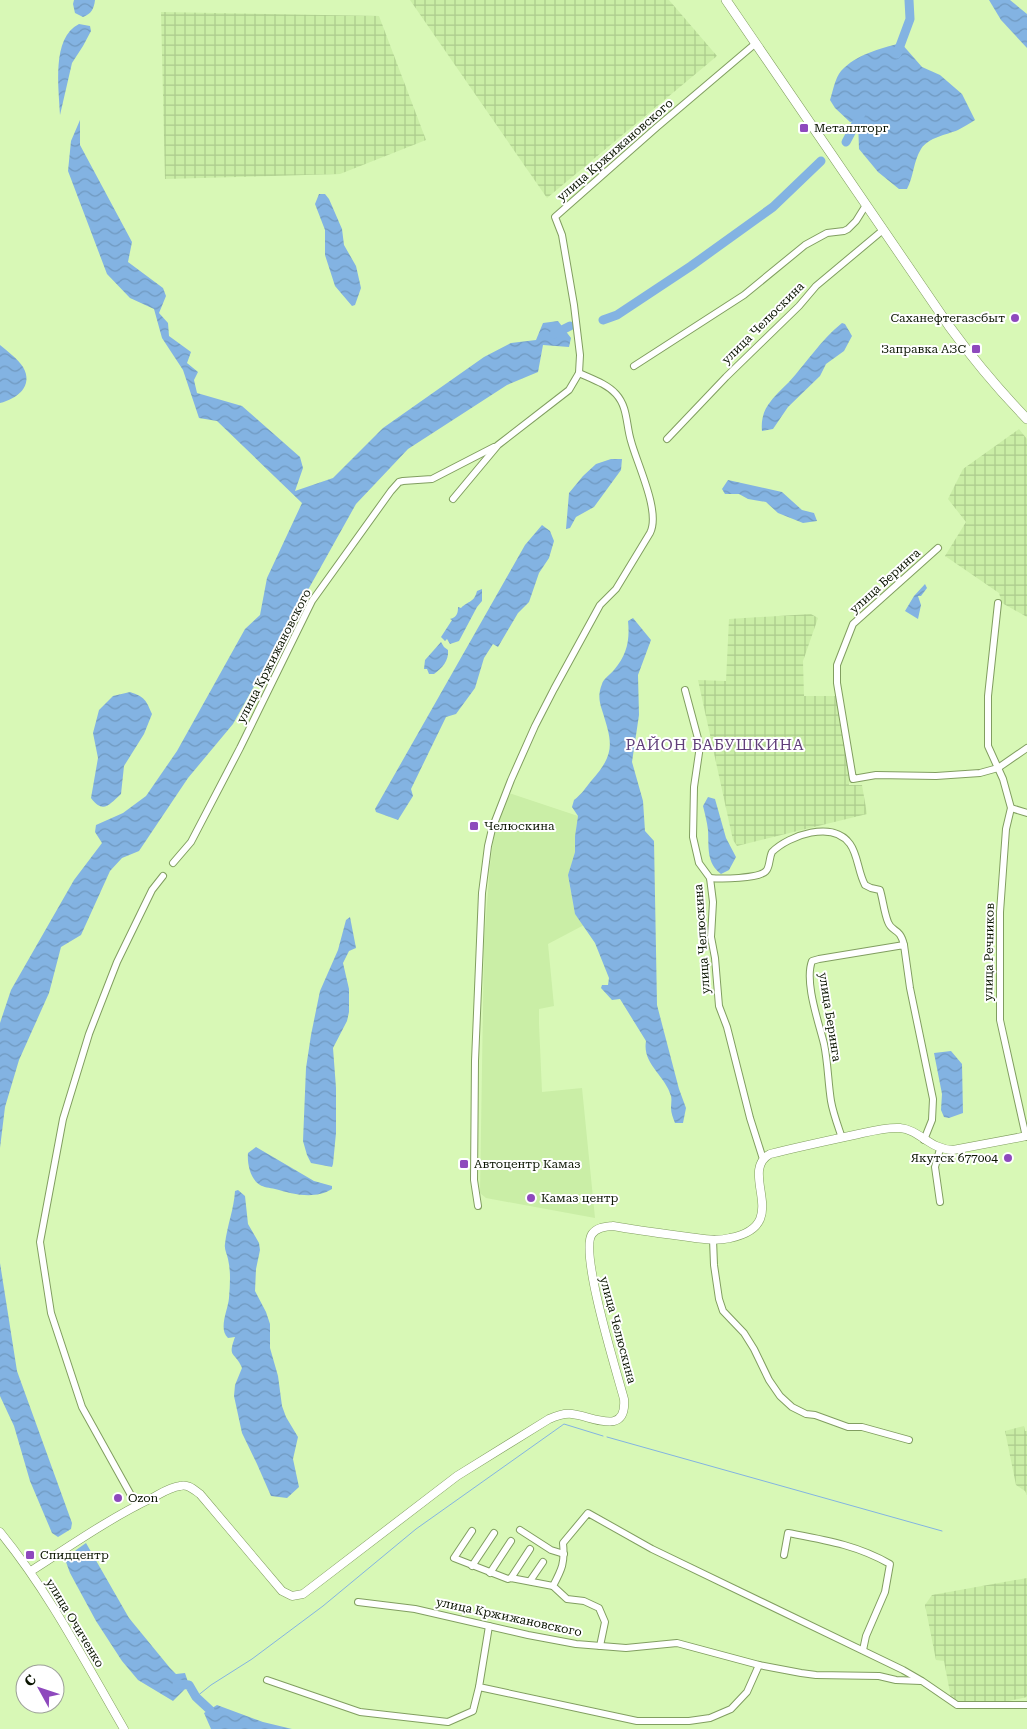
<svg xmlns="http://www.w3.org/2000/svg" width="1027" height="1729" viewBox="0 0 1027 1729" font-family="'Roboto Serif',serif">
<style>
.built{fill:#caeea6}
.industrial{fill:url(#industrial-grid)}
.water{fill:url(#water-waves)}
.lines{fill:none;stroke-linecap:round;stroke-linejoin:round}
.stream{stroke:#83b3e2;stroke-width:1}
.river{stroke:#83b3e2;stroke-width:9}
.minor-casing{stroke:#819e60;stroke-width:8}
.tertiary-casing{stroke:#819e60;stroke-width:9}
.secondary-casing{stroke:#819e60;stroke-width:10}
.minor{stroke:#fff;stroke-width:6}
.tertiary{stroke:#fff;stroke-width:8}
.secondary{stroke:#fff;stroke-width:9}
.poi-dot{fill:#8e49bd;stroke:#fff;stroke-width:2}
.labels{text-anchor:middle;stroke-width:4;stroke-linejoin:round;paint-order:stroke}
.poi-label{font-size:12px;fill:#0a1400;stroke:#fff;text-anchor:start}
.street-label{font-size:12px;fill:#0a1400;stroke:#fff}
.quarter-label{font-size:15px;letter-spacing:1px;fill:#603e79;stroke:#fff}
</style>
<defs>
<pattern id="industrial-grid" width="8" height="8" patternUnits="userSpaceOnUse" patternTransform="scale(1.25)"><rect width="8" height="8" fill="#caeea6"/><path d="M0 4h8M4 0v8" fill="none" stroke="#accb8d"/></pattern>
<pattern id="water-waves" width="16" height="10" patternUnits="userSpaceOnUse" patternTransform="scale(1.25)"><rect width="16" height="10" fill="#83b3e2"/><path d="M0 5q4-4 8 0t8 0" fill="none" stroke="#7099c0"/></pattern>
</defs>
<rect width="100%" height="100%" fill="#d8f8b6"/>
<polygon class="built" points="509,793 578,816 575,836 575,852 568,876 575,914 584,925 548,944 554,1006 539,1009 539,1024 542,1092 582,1088 595,1218 486,1198 480,1193 484,942 490,865 494,834"/>
<g class="industrial">
<polygon points="410,0 669,0 717,56 547,198"/>
<polygon points="161,12 379,16 426,140 340,174 165,179"/>
<polygon points="1019,429 1027,439 1027,617 1002,603 999,593 945,556 966,522 948,499 963,469"/>
<polygon points="811,614 818,618 803,661 804,696 836,696 851,776 849,776 849,785 862,785 867,814 737,846 733,840 698,680 726,681 729,619"/>
<polygon points="1024,1426 1025,1431 1027,1431 1027,1495 1025,1491 1016,1485 1005,1431"/>
<polygon points="1027,1578 1027,1697 1004,1702 962,1702 951,1698 944,1661 936,1660 925,1605 932,1595"/>
</g>
<g class="water">
<path d="M74,0H95C94,9 91,14 83,17L75,13L73,4Z"/>
<polygon points="989,0 1010,0 1027,14 1027,48 1001,20"/>
<path d="M79,24L90,26L91,31L83,46L72,63L60,115C59,88 51,38 79,24Z"/>
<path d="M901,43L922,67L940,75L962,94L975,120C970,123 964,127 958,130C946,135 929,137 921,149C913,162 914,176 907,189H899L878,172L859,149L858,121L850,122L835,108L830,100C833,91 835,78 841,71C857,54 879,49 901,43Z"/>
<polygon points="80,120 80,145 132,242 128,262 163,288 166,296 159,313 168,323 169,336 191,352 187,363 198,372 194,380 197,393 242,406 300,457 303,468 295,491 333,478 383,428 484,357 511,343 536,340 543,323 558,321 571,338 569,347 543,345 538,372 507,385 408,449 356,504 233,724 188,778 139,851 122,858 110,871 81,935 61,947 49,993 19,1060 5,1107 0,1148 0,1023 11,990 74,880 102,843 95,832 96,825 123,813 146,796 177,751 245,629 260,615 267,578 302,503 217,421 199,418 183,370 162,338 154,309 130,298 107,274 68,171 71,141"/>
<polygon points="319,194 325,194 329,199 342,229 344,245 356,266 361,288 355,305 352,306 335,286 325,255 325,230 315,204"/>
<path d="M842,323L845,324L852,336L844,351L826,364L820,376L788,407L773,429L762,431C761,422 763,412 768,405C774,396 782,389 789,382C807,362 821,340 842,323Z"/>
<path d="M0,345C7,351 18,359 23,367C34,386 17,399 0,403Z"/>
<polygon points="611,459 622,459 621,470 594,507 576,517 570,528 566,529 569,493 583,476 596,464"/>
<polygon points="728,480 782,492 802,510 814,513 817,521 803,523 778,513 766,502 748,499 739,494 725,494 722,489"/>
<polygon points="542,525 550,531 554,541 549,558 539,573 529,602 518,613 498,647 493,644 484,658 475,688 456,714 446,717 411,789 413,796 398,820 376,812 375,809 525,545"/>
<polygon points="925,584 927,588 921,596 918,596 921,605 918,619 905,611 914,596"/>
<path d="M482,589V601L477,607L459,641L450,644L447,639L445,641L441,637L452,620L450,619C457,617 458,613 458,607L461,608C469,600 474,603 477,591Z"/>
<path d="M633,618L651,640L638,675L639,715L632,762L643,801L645,831L654,841L657,1005L679,1089L686,1108L683,1123H675C673,1118 671,1113 671,1108C671,1104 672,1100 671,1096C665,1075 642,1064 646,1041L620,999L612,1000L601,988L602,985H608L609,978L595,943L575,914L568,875L575,852V836L578,816L572,807L574,800C582,794 586,787 592,780C616,753 612,742 602,710C599,701 598,694 602,684C603,679 610,675 614,670C627,655 630,640 628,621Z"/>
<path d="M441,642L444,647L448,650C449,661 442,668 434,674H429L427,669H424L425,660Z"/>
<path d="M130,692C145,697 146,700 152,714L144,734L124,766L121,794C109,805 103,814 91,798L98,758L93,733L99,710L113,696Z"/>
<path d="M708,797L715,799L726,838L736,857L729,870L721,874C706,863 709,846 708,830C707,822 705,814 703,806Z"/>
<polygon points="350,917 356,948 349,951 343,963 349,989 349,1012 347,1021 333,1048 336,1088 336,1133 333,1164 332,1167 311,1163 307,1155 303,1141 306,1068 311,1035 320,991 338,950 346,920"/>
<polygon points="951,1051 962,1064 963,1113 949,1118 944,1117 941,1110 942,1094 934,1053"/>
<path d="M256,1147L314,1181L332,1186V1189C314,1200 293,1194 275,1189C270,1188 263,1187 260,1185C250,1179 247,1163 248,1153Z"/>
<path d="M238,1190L245,1196L248,1224L259,1243L260,1250L256,1269L255,1291L266,1312L270,1324V1348L278,1376L282,1406L286,1417L298,1437L293,1459L299,1487L287,1498L271,1496L257,1464L242,1433L234,1396L235,1385L242,1368C235,1351 227,1359 235,1337L228,1338C218,1329 228,1310 229,1298C230,1285 231,1272 228,1259C227,1254 224,1249 225,1244C227,1226 234,1209 235,1191Z"/>
<polygon points="0,1263 17,1371 72,1523 71,1529 58,1537 52,1533 30,1481 14,1426 0,1396"/>
<polygon points="86,1543 129,1618 170,1668 176,1674 185,1673 189,1685 173,1701 138,1680 122,1661 96,1621 70,1573 66,1562 76,1550"/>
<polygon points="217,1705 263,1722 292,1729 211,1729 204,1713"/>
</g>
<g class="lines">
<g class="stream">
<polyline points="607,1437 942,1531"/>
<polyline points="196,1697 211,1685 252,1659 323,1606 416,1529 564,1424 603,1436"/>
</g>
<g class="river">
<polyline points="897,54 910,19 909,0"/>
<polyline points="846,142 862,112"/>
<polyline points="603,320 617,315 691,266 773,207 821,161"/>
<polyline points="554,334 570,326"/>
<polyline points="177,1684 189,1685 196,1697 210,1710"/>
</g>
<g class="minor-casing">
<g id="minor">
<polyline points="634,366 744,295 805,245 827,233 844,231 848,229 856,221 866,205"/>
<polyline points="667,439 726,377 799,306 816,286 883,230"/>
<polyline points="453,499 498,445 569,390 579,373 580,355 574,305 562,235 555,217 657,127 756,43"/>
<polyline points="938,548 853,624 837,665 837,683 853,779 876,775 936,776 980,773 998,768 1027,748"/>
<polyline points="998,603 988,696 988,746 1003,779 1011,808 1006,829 1000,912 1000,1020 1026,1137"/>
<polyline points="685,690 700,746 694,787 693,837 699,863 710,878 713,902 711,937 715,958 719,1006 727,1027 750,1118 763,1159"/>
<polyline points="1011,808 1027,813"/>
<polyline points="173,863 191,842 240,748 312,601 391,491 399,482 403,481 432,479 494,447"/>
<path d="M710,878C720,879 759,879 766,871C770,867 769,858 772,852C789,835 833,820 850,844C858,855 858,872 865,885L871,888L880,890C883,900 884,912 888,922C892,933 900,927 904,945"/>
<path d="M842,1138C838,1126 833,1113 831,1101C828,1082 828,1063 824,1044C819,1023 804,982 812,961L819,959L904,945L910,988L933,1099L932,1120L924,1140"/>
<polyline points="940,1149 935,1167 940,1202"/>
<path d="M478,1206L474,1180L475,1061L482,893L488,846L492,829L511,780L535,726L554,689L600,605L616,589L650,533C661,512 637,464 631,441C626,425 628,407 616,394C607,384 592,379 579,373"/>
<polyline points="713,1239 714,1265 719,1299 723,1311 744,1333 754,1349 769,1380 780,1396 792,1407 806,1414 815,1415 848,1427 862,1427 909,1440"/>
<polyline points="137,1506 82,1407 51,1313 40,1242 63,1119 89,1034 117,962 152,890 163,876"/>
<polyline points="520,1530 551,1550 564,1554"/>
<polyline points="472,1531 454,1558 508,1579 511,1578 553,1586"/>
<path d="M784,1555L788,1533C825,1540 857,1545 890,1564L885,1592L866,1636L863,1650"/>
<polyline points="472,1566 494,1533"/>
<polyline points="490,1573 511,1541"/>
<polyline points="511,1578 530,1549"/>
<polyline points="530,1581 543,1562"/>
<polyline points="358,1602 415,1609 528,1635 576,1644 626,1648 677,1643 759,1665 801,1673 816,1675 879,1676 896,1680 921,1681"/>
<polyline points="489,1626 479,1687 637,1721 689,1721 710,1718 731,1709 747,1692 759,1665"/>
<path d="M600,1646L605,1622L599,1608L584,1601L567,1599L553,1586C562,1569 565,1563 563,1543L588,1513L652,1549L903,1670L922,1681L957,1705H1027"/>
<polyline points="267,1680 360,1712 448,1722 473,1711 479,1687"/>
</g>
</g>
<g class="tertiary-casing">
<g id="tertiary">
<path d="M0,1532C49,1592 85,1662 124,1729"/>
<path d="M31,1571C70,1546 110,1518 152,1498C160,1494 170,1487 180,1486C188,1484 193,1489 200,1494L282,1591L292,1596L303,1594L457,1476L549,1419C556,1416 563,1413 572,1414C592,1416 627,1437 624,1399C617,1373 579,1252 592,1234C597,1227 605,1227 613,1226C635,1230 658,1233 681,1236C697,1238 714,1242 730,1238C794,1225 737,1172 770,1154C798,1147 826,1141 854,1135C868,1132 885,1127 900,1128C920,1130 929,1149 953,1150L1027,1136"/>
</g>
</g>
<g class="secondary-casing">
<path id="secondary" d="M726,0L949,326C973,359 999,390 1027,419"/>
</g>
<use href="#minor" class="minor"/>
<use href="#tertiary" class="tertiary"/>
<use href="#secondary" class="secondary"/>
</g>
<g class="poi-dot">
<rect x="799" y="123" width="10" height="10" rx="2.5"/>
<circle cx="1015" cy="318" r="5"/>
<rect x="971" y="344" width="10" height="10" rx="2.5"/>
<rect x="469" y="821" width="10" height="10" rx="2.5"/>
<circle cx="1008" cy="1158" r="5"/>
<rect x="459" y="1159" width="10" height="10" rx="2.5"/>
<circle cx="531" cy="1198" r="5"/>
<circle cx="118" cy="1498" r="5"/>
<rect x="25" y="1550" width="10" height="10" rx="2.5"/>
</g>
<g class="labels">
<g class="poi-label">
<text x="814" y="132">Металлторг</text>
<text x="1005" y="322" text-anchor="end">Саханефтегазсбыт</text>
<text x="966" y="353" text-anchor="end">Заправка АЗС</text>
<text x="484" y="830">Челюскина</text>
<text x="998" y="1162" text-anchor="end">Якутск 677004</text>
<text x="474" y="1168">Автоцентр Камаз</text>
<text x="541" y="1202">Камаз центр</text>
<text x="128" y="1502">Ozon</text>
<text x="40" y="1559">Спидцентр</text>
</g>
<g class="street-label">
<text transform="translate(615 150) rotate(-41)" y="4">улица Кржижановского</text>
<text transform="translate(763 323) rotate(-45)" y="4">улица Челюскина</text>
<text transform="translate(885 581) rotate(-42)" y="4">улица Беринга</text>
<text transform="translate(274 656) rotate(-63)" y="4">улица Кржижановского</text>
<text transform="translate(702 939) rotate(-94)" y="4">улица Челюскина</text>
<text transform="translate(989 952) rotate(-89)" y="4">улица Речников</text>
<text transform="translate(830 1017) rotate(81)" y="4">улица Беринга</text>
<text transform="translate(618 1330) rotate(75)" y="4">улица Челюскина</text>
<text transform="translate(509 1617) rotate(12)" y="4">улица Кржижановского</text>
<text transform="translate(75 1623) rotate(59)" y="4">улица Очиченко</text>
</g>
<g class="quarter-label">
<text x="715" y="750">РАЙОН БАБУШКИНА</text>
</g>
</g>
<g transform="translate(40 1689) rotate(310)"><circle r="24" fill="#ffffff" stroke="#9da199"/>
<path d="M0-4L9 19L0 12L-9 19Z" fill="#8e49bd"/>
<text y="-8" font-size="14" font-weight="bold" text-anchor="middle" fill="#0a1400">С</text>
</g>
</svg>
